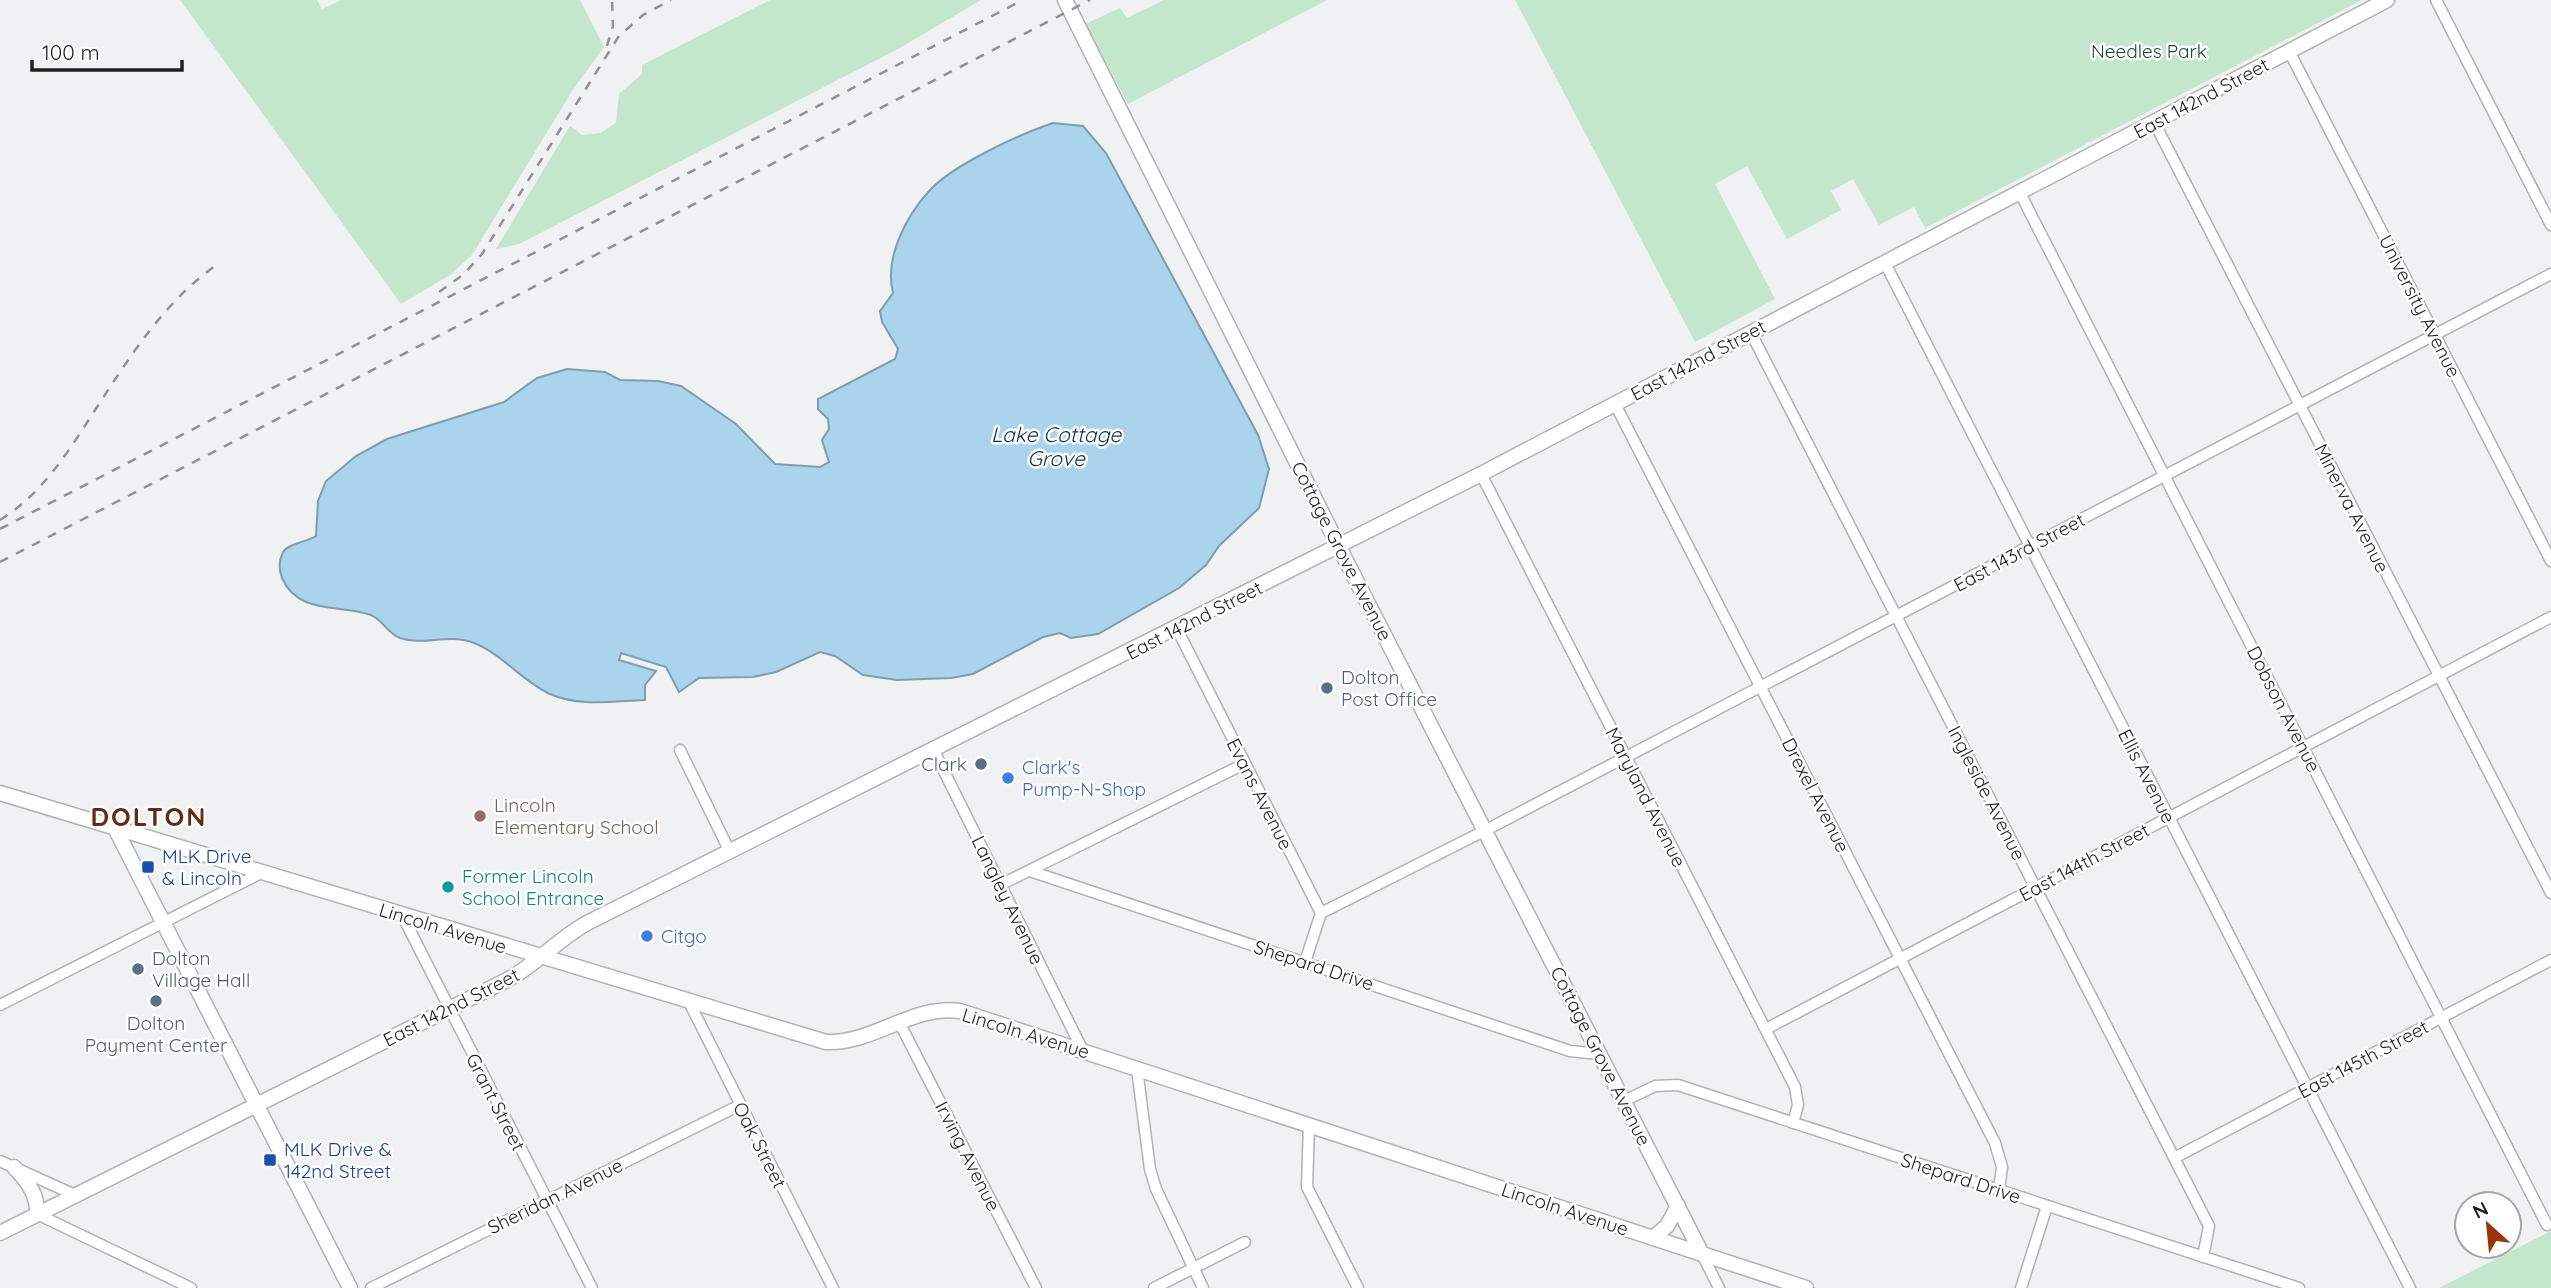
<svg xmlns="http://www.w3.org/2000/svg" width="2551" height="1288" viewBox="0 0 2551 1288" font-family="Quicksand,sans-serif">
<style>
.green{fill:#c4e6cc}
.water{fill:#a9d4ec;stroke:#7f9dae;stroke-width:2}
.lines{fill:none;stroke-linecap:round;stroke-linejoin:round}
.street-casing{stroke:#b1b2b4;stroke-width:13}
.secondary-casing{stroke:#b1b2b4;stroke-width:17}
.street{stroke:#fff;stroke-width:10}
.secondary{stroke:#fff;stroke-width:14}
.rail{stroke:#909192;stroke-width:2.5;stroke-dasharray:9 9;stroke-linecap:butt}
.service-dot{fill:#5c6f8a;stroke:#fff;stroke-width:2.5}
.shop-dot{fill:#3f7fe0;stroke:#fff;stroke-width:2.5}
.education-dot{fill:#8d6e63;stroke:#fff;stroke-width:2.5}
.transit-dot{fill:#1a4fb4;stroke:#fff;stroke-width:2.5}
.culture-dot{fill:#0f9aa8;stroke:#fff;stroke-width:2.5}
.labels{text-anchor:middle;stroke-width:5;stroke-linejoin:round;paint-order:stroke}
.park-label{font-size:19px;fill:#134e29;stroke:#fff}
.street-label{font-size:19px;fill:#1e1e1f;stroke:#fff}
.service-label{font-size:19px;fill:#4e5e75;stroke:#fff;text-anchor:start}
.shop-label{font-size:19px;fill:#366cbe;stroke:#fff;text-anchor:start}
.education-label{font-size:19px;fill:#785e54;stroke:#fff;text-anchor:start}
.transit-label{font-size:19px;fill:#164399;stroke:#fff;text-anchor:start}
.culture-label{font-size:19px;fill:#0d838f;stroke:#fff;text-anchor:start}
.water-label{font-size:21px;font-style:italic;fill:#0f3345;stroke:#fff}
.district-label{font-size:26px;font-weight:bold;letter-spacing:2px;fill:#692811;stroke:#fff}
</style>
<rect width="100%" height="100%" fill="#f0f1f3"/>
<g class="green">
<polygon points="180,0 317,0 322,9 341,0 580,0 604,47 574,88 472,255 450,275 401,304"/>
<polygon points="770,0 981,0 898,49 519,244 496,249 570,126 582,135 600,133 616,123 619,94 642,74 642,65"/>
<polygon points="1164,0 1327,0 1128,104 1085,24 1120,8 1127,18"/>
<polygon points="1515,0 2362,0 1925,228 1914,207 1879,225 1853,179 1831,191 1841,210 1787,239 1747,166 1715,184 1775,299 1695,342"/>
<polygon points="2551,1231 2551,1288 2439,1288"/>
</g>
<path class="water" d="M1053,123L1083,126L1106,153L1258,435L1269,469L1259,508L1219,546L1206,565L1179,588L1098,634L1071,638L1060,633L1043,637L973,674L951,678L897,680L863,675L835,656L820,652L776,672L753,677L699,678L679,692L666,667L621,653L619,660L656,671L645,685V700C614,701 579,707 550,694C522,681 502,654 474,643C449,633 424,646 400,638C387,633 383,620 371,615C340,604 298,615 282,578C279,570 279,560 283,552C289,543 307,542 316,536L318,501L326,481L356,456L387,439L504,402L537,378L567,369L605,372L620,380L658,381L681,386L736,424L775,464L820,467L829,462L822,440L829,429L828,419L818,409V399L895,359L898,349L882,322L880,311L893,293C884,258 906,216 930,190C953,165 1020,134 1053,123Z"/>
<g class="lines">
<g class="street-casing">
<g id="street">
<polyline points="2436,0 2551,225"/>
<polyline points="2289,51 2551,561"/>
<polyline points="2154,122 2551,893"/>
<polyline points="2020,193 2547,1225"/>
<polyline points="1885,263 2410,1288"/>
<polyline points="1751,333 2209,1226 2203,1257"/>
<polyline points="1615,404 1995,1143 2002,1167 1999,1190"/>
<polyline points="1481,474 1795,1087 1798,1105 1793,1123"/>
<polyline points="1177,629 1321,913 1305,962"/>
<polyline points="680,750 730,852"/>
<polyline points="934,751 1082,1049"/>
<polyline points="1030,871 1570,1051 1599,1054"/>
<polyline points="1000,885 1244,764"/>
<polyline points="1321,913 1486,830 2551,274"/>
<polyline points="402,915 592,1288"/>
<polyline points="689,1002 833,1288"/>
<polyline points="0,1005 261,873"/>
<polyline points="900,1024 1036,1288"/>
<polyline points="1766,1029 2551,617"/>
<polyline points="1137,1069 1150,1169 1156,1189 1203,1288"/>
<polyline points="1624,1101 1655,1086 1678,1085 2299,1288"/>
<polyline points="1309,1125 1307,1187 1358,1288"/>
<polyline points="2174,1158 2551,960"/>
<polyline points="0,1161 75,1195"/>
<polyline points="37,1214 191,1288"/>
<polyline points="1702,1254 1719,1288"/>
<polyline points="371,1288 740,1105"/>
<polyline points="1154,1288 1245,1242"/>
<polyline points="2021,1288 2047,1206"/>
</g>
</g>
<g class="secondary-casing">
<g id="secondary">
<polyline points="1065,0 1339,547 1702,1254"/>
<path d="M0,793L826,1042C873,1044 914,1004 960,1011L1806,1288"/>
<polyline points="116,830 350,1288"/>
<path d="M14,1167C27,1181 38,1194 37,1214"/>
<path d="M0,1233L507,980C537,964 559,938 589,922L1481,474L2387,0"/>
<polyline points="1653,1238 1667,1226 1678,1206"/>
</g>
</g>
<use href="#street" class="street"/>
<use href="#secondary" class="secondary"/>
<g class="rail">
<polyline points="607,46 613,26 612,0"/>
<polyline points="439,292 464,274 482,254 619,36 643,15 671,0"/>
<path d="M0,520C45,492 71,447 99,404C132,353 166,301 215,266"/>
<polyline points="0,529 1023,0"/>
<polyline points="0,562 1090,0"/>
</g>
</g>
<g class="service-dot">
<circle cx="1327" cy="688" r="7"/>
<circle cx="981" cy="764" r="7"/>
<circle cx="138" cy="969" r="7"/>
<circle cx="156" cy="1001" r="7"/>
</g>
<g class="shop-dot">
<circle cx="1008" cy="778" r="7"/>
<circle cx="647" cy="936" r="7"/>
</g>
<circle class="education-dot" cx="480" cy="816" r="7"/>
<g class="transit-dot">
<rect x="141" y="860" width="14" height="14" rx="3.5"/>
<rect x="263" y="1153" width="14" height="14" rx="3.5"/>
</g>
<circle class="culture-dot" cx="448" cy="887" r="7"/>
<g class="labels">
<g class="park-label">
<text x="2149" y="58">Needles Park</text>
</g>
<g class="street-label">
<text transform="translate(2201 98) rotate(-28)" y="7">East 142nd Street</text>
<text transform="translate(2420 306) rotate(63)" y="7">University Avenue</text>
<text transform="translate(1698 360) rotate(-28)" y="7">East 142nd Street</text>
<text transform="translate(2352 508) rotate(63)" y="7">Minerva Avenue</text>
<text transform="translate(1342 551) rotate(63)" y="7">Cottage Grove Avenue</text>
<text transform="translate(2019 552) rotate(-28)" y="7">East 143rd Street</text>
<text transform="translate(1194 620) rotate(-27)" y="7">East 142nd Street</text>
<text transform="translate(2284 709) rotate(63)" y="7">Dobson Avenue</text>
<text transform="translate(2147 776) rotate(63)" y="7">Ellis Avenue</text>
<text transform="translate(1987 793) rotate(63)" y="7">Ingleside Avenue</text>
<text transform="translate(1260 794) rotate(63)" y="7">Evans Avenue</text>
<text transform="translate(1816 795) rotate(63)" y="7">Drexel Avenue</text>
<text transform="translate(1646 797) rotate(63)" y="7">Maryland Avenue</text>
<text transform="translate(2084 862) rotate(-28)" y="7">East 144th Street</text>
<text transform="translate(1008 900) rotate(64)" y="7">Langley Avenue</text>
<text transform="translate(443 928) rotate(17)" y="7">Lincoln Avenue</text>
<text transform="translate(1314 965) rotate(18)" y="7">Shepard Drive</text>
<text transform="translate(451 1007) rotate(-27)" y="7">East 142nd Street</text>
<text transform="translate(1026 1033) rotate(17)" y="7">Lincoln Avenue</text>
<text transform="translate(1601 1056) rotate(63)" y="7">Cottage Grove Avenue</text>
<text transform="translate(2363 1059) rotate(-28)" y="7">East 145th Street</text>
<text transform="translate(496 1102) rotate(63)" y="7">Grant Street</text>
<text transform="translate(760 1145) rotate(63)" y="7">Oak Street</text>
<text transform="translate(968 1156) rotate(63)" y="7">Irving Avenue</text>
<text transform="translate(1961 1178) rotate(18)" y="7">Shepard Drive</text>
<text transform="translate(555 1196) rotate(-26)" y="7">Sheridan Avenue</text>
<text transform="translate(1565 1209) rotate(18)" y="7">Lincoln Avenue</text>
</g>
<g class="service-label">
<text x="1341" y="684">Dolton<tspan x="1341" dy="22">Post Office</tspan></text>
<text x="967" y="771" text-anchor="end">Clark</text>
<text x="152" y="965">Dolton<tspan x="152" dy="22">Village Hall</tspan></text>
<text x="156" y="1030" text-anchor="middle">Dolton<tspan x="156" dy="22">Payment Center</tspan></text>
</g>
<g class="shop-label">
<text x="1022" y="774">Clark's<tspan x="1022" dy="22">Pump-N-Shop</tspan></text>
<text x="661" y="943">Citgo</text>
</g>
<g class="education-label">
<text x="494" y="812">Lincoln<tspan x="494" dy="22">Elementary School</tspan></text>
</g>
<g class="transit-label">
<text x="162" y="863">MLK Drive<tspan x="162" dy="22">&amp; Lincoln</tspan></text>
<text x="284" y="1156">MLK Drive &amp;<tspan x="284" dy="22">142nd Street</tspan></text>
</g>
<g class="culture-label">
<text x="462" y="883">Former Lincoln<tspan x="462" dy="22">School Entrance</tspan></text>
</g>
<g class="water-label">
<text x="1056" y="442">Lake Cottage<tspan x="1056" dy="24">Grove</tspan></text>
</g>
<g class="district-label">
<text x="149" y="826">DOLTON</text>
</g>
</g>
<g transform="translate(2488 1225) rotate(333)"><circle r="33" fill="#ffffff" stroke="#a5a5a5" stroke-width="2"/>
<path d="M0-5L12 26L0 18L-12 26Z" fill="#9a340b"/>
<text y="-10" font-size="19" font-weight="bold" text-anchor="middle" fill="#1e1e1f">N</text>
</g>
<path d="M32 60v10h150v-10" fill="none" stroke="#1e1e1f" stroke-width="3.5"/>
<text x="42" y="60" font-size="21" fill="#1e1e1f" stroke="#ffffff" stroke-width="5" paint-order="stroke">100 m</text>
</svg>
